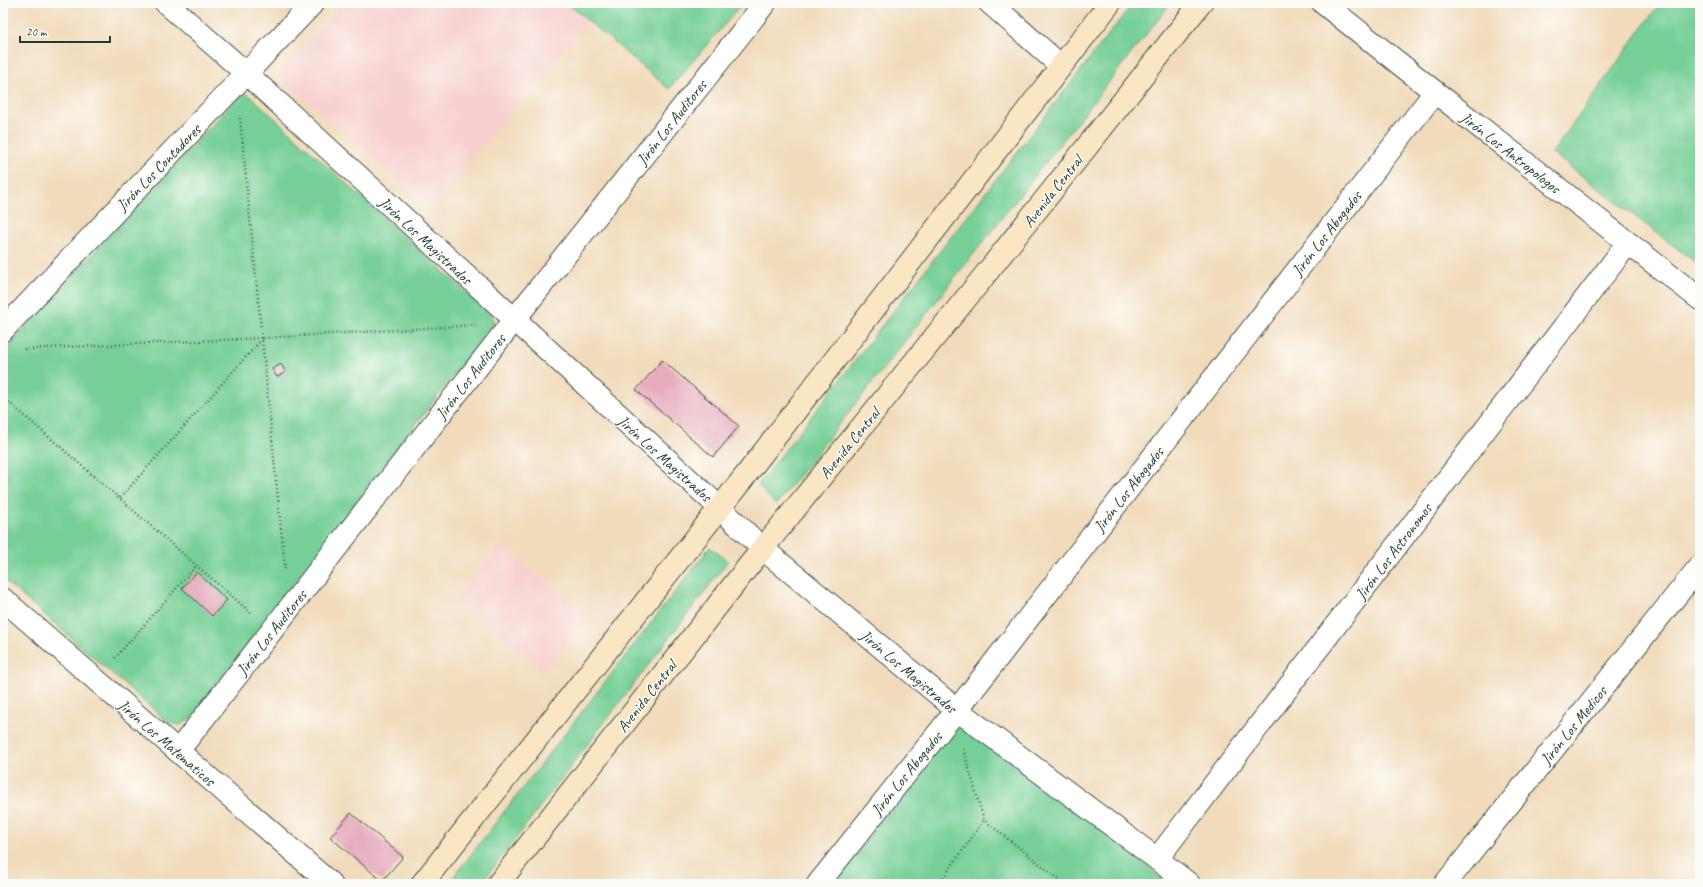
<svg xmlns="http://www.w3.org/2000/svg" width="1703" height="887" viewBox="0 0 1703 887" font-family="Caveat,sans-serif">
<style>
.built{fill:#f7d0cf}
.green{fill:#75cf96;stroke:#4a8665}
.building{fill:#e6abbd}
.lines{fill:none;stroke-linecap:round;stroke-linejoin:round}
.minor-casing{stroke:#3e5548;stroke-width:24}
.tertiary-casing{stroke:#3e5548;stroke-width:24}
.secondary-casing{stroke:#3e5548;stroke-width:24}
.path{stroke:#3e5548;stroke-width:2.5;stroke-dasharray:1 3;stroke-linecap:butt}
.minor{stroke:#fff;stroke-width:22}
.tertiary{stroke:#fff;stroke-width:22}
.secondary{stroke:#fbe6c4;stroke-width:22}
.labels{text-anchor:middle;stroke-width:3;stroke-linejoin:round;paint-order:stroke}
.street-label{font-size:16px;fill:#1f3d34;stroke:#fdfcf7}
</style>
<rect width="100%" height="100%" fill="#fdfcf7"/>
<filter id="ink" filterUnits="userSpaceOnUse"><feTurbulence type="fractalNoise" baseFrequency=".025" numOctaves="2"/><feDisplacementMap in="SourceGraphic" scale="8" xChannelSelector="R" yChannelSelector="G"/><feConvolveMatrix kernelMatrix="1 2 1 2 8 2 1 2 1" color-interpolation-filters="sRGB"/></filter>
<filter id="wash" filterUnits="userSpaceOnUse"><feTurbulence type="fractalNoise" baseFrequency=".012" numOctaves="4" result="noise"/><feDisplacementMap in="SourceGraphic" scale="16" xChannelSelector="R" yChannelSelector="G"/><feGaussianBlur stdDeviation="0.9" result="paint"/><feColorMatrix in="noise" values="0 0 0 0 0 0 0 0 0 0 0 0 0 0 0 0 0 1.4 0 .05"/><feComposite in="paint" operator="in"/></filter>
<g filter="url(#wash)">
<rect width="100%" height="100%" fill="#f1dbbb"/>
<g class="built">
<polygon points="342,3 567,3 588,21 432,206 278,77"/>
<polygon points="500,545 589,617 546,670 457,598"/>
</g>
<g class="green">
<polygon points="567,3 743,3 669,89"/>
<polygon points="1133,3 1171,3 776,505 758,485"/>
<polygon points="1660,3 1700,3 1700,266 1552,153"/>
<polygon points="248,94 489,313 494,322 192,717 180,725 169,723 3,579 3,351 237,98"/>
<polygon points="710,547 728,561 481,884 448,884"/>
<polygon points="966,725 985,736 1169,884 835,884 941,737 952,727"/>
</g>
<g id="blocks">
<g class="building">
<polygon points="662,360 739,426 713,457 636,390"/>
<polygon points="281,364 286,372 277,377 272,369"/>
<polygon points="197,572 227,600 212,616 182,588"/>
<polygon points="351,813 403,857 382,881 330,837"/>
</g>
</g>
</g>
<g filter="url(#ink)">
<use href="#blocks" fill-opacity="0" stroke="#3e5548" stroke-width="1"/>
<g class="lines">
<g class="minor-casing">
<g id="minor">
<polyline points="166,3 247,74 720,508"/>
<polyline points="990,3 1061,66"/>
<polyline points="1323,3 1435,92 1700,299"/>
<polyline points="3,330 313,3"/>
<polyline points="3,599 331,884"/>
<polyline points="178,751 514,320 765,3"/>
<polyline points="1157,859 1628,243"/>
<polyline points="818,884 979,682 1435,92"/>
<polyline points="1445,884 1700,566"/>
</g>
</g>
<g class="tertiary-casing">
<polyline id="tertiary" points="720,508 763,549 957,710 1157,859 1189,884"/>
</g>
<g class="secondary-casing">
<g id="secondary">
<polyline points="422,884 749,471 1110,3"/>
<polyline points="498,884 747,568 981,280 1201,3"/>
</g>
</g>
<g class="path">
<polyline points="240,118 285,569"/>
<polyline points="24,349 263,338 476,325"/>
<polyline points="3,397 251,613"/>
<polyline points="120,498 262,339"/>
<polyline points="115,658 197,565"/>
<polyline points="963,749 984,820 1065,884"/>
<polyline points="939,884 984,820"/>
</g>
<use href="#minor" class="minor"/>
<use href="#tertiary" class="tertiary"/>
<use href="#secondary" class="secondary"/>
</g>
</g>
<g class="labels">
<g class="street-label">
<text transform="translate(671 122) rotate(-52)" y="6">Jirón Los Auditores</text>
<text transform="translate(1511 152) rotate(38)" y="6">Jirón Los Antropologos</text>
<text transform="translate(158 167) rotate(-46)" y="6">Jirón Los Contadores</text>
<text transform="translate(1052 191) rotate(-52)" y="6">Avenida Central</text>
<text transform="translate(1326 233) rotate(-52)" y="6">Jirón Los Abogados</text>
<text transform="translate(426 240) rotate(43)" y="6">Jirón Los Magistrados</text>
<text transform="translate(470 376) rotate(-52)" y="6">Jirón Los Auditores</text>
<text transform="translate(849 443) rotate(-51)" y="6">Avenida Central</text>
<text transform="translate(665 458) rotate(42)" y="6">Jirón Los Magistrados</text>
<text transform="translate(1128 489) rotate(-52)" y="6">Jirón Los Abogados</text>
<text transform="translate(1393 551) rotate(-53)" y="6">Jirón Los Astronomos</text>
<text transform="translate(271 632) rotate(-52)" y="6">Jirón Los Auditores</text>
<text transform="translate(909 671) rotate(40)" y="6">Jirón Los Magistrados</text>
<text transform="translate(646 696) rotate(-52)" y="6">Avenida Central</text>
<text transform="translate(1573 725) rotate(-51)" y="6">Jirón Los Medicos</text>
<text transform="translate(167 742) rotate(41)" y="6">Jirón Los Matematicos</text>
<text transform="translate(906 773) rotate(-51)" y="6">Jirón Los Abogados</text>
</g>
</g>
<rect width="1703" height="887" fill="none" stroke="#fdfcf7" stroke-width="16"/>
<path d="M20 36v6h90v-6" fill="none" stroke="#1f3d34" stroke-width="2"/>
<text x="26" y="36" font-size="12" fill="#1f3d34" stroke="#fdfcf7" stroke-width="3" paint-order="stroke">20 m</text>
</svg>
